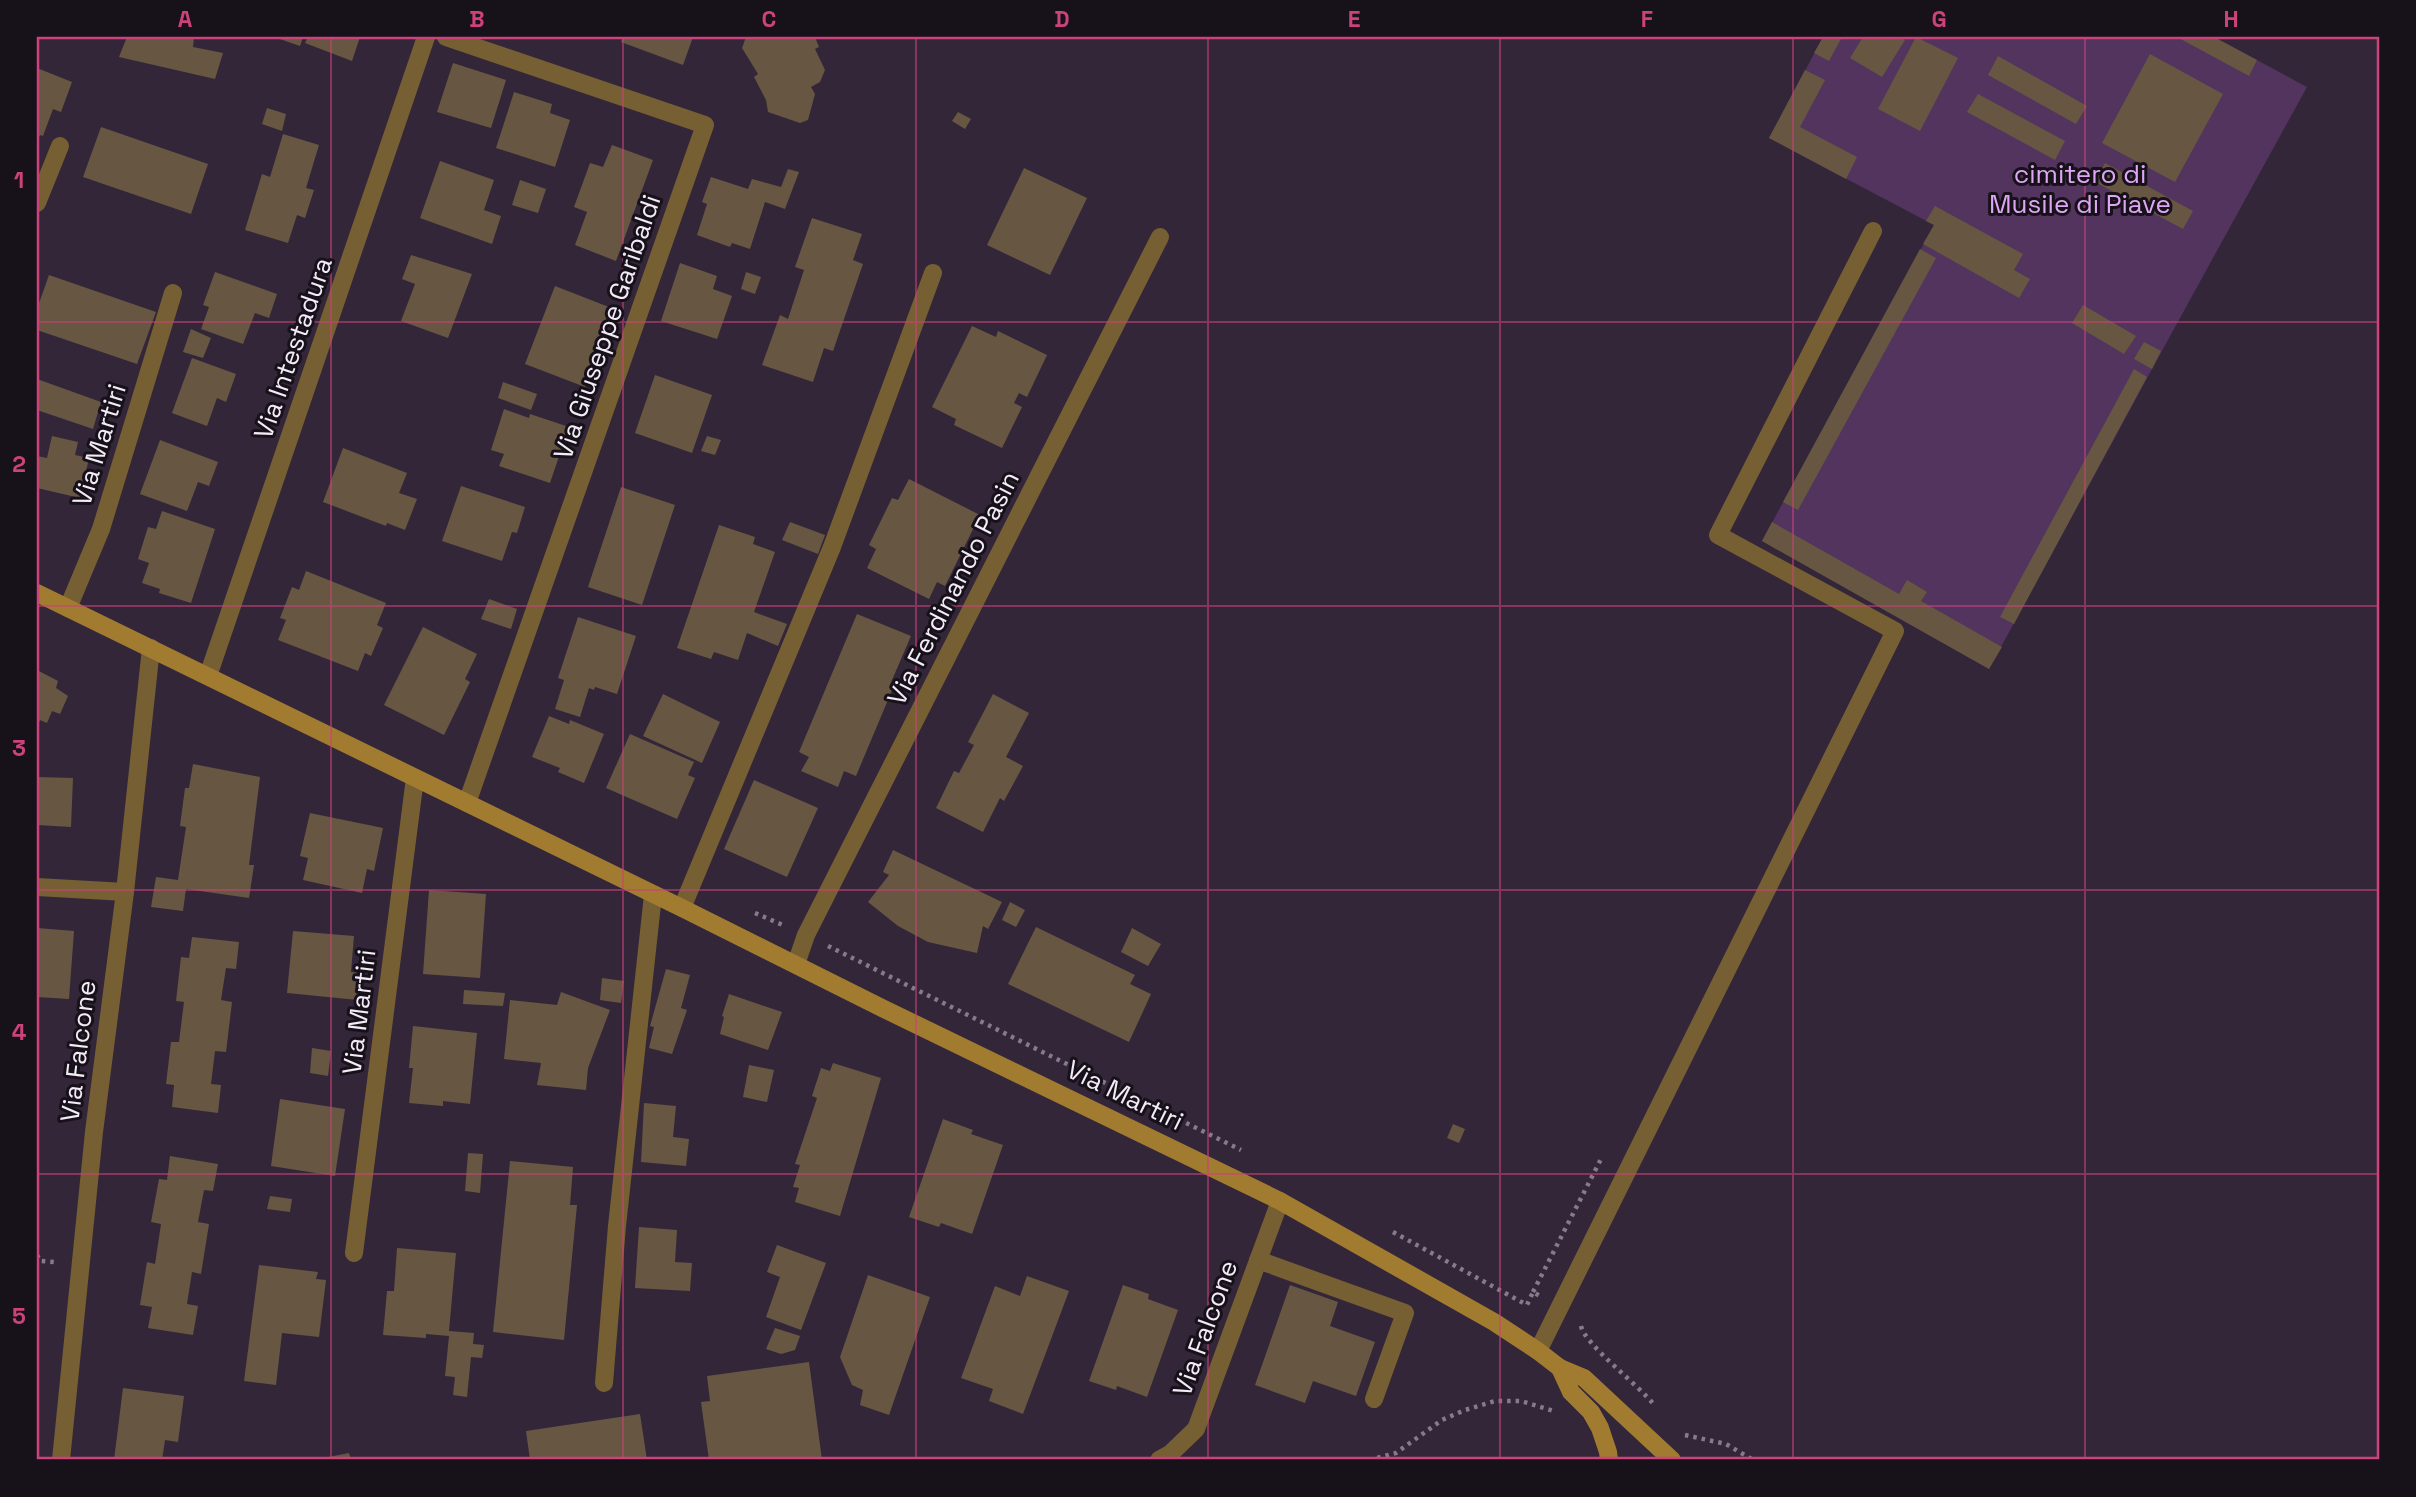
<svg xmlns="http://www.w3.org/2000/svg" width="2416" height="1497" viewBox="0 0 2416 1497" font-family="'Space Grotesk',sans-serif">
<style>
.green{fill:#52345e}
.building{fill:#675742}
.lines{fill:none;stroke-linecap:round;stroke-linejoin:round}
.path{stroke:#867b8b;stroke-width:4.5;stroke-dasharray:3.5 5;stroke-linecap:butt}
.lane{stroke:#765f33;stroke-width:18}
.street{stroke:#765f33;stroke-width:18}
.secondary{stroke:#a07b30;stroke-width:18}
.grid{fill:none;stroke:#cc427a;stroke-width:2;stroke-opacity:0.55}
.labels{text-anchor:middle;stroke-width:6;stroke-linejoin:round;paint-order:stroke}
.park-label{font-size:26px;fill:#dea7f4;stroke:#17111a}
.street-label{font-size:26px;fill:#f4ebf8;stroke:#17111a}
.neatline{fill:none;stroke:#cc427a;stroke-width:2.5}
.grid-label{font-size:23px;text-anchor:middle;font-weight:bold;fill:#cc427a}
</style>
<rect width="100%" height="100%" fill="#332639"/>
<polygon class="green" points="1823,37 2214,37 2307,87 2152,369 1989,669 1762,541 1934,225 1769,138"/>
<g class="building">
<polygon points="127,37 194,37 193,47 223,53 215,79 119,57"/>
<polygon points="274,37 303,37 300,46"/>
<polygon points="308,37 360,37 352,61 305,43"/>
<polygon points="623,37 693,37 683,65 621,42"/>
<polygon points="746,37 815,37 819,47 815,49 825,70 820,82 811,87 815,94 808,120 800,123 768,112 766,100 754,77 758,74 742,48"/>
<polygon points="1823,37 1842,37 1829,61 1814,53"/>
<polygon points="1863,37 1899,37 1905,40 1882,77 1850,58"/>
<polygon points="1916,37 1958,58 1920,131 1878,109"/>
<polygon points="2177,37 2214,37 2257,60 2249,76"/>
<polygon points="2150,54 2223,94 2175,182 2102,143"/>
<polygon points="1998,56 2087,106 2076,124 1988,75"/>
<polygon points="453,63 506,80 491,128 437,112"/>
<polygon points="37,68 72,82 61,112 53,109 43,136 40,135 37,141"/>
<polygon points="1805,70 1825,80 1800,127 1857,157 1846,179 1769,138"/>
<polygon points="514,92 552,104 550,113 570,120 555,167 496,148"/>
<polygon points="1978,94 2065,141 2055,160 1967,112"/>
<polygon points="267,108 286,114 282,131 262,124"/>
<polygon points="958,112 971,119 965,129 952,121"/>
<polygon points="101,127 208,164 191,214 83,177"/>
<polygon points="283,134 319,145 306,188 314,190 305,218 297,215 288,243 245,230 262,174 270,177"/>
<polygon points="612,145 653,160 616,261 575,245 587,212 574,207 590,163 603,167"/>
<polygon points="440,161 494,180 484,210 501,216 492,244 420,218"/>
<polygon points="2105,163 2193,211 2183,229 2095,182"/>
<polygon points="1024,168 1087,198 1050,275 987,245"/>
<polygon points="788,169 799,172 785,209 765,202 750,249 732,243 730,247 697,235 707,204 702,202 711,177 748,189 752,179 781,187"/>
<polygon points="520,180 546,189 538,213 512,205"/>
<polygon points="1935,206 2023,254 2014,270 2030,279 2019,298 1923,244 1934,225 1926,221"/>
<polygon points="812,218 862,234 853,260 863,264 833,351 824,348 813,382 762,365 780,315 788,319 804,270 795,267"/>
<polygon points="1920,249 1936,258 1798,510 1783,502"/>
<polygon points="411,255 472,274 448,338 401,321 415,284 402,279"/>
<polygon points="680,263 717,276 713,289 732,296 717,339 661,321"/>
<polygon points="215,272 277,294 269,318 255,313 243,344 201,329 209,307 203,305"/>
<polygon points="746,272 761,277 755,294 741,289"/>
<polygon points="49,275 156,312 137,364 37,330 37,309"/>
<polygon points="555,286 614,309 585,387 525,364"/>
<polygon points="2083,305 2136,336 2124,354 2072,323"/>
<polygon points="972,326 996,337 998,331 1047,355 1027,397 1019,393 1014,403 1022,407 1002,448 954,425 956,419 932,407"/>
<polygon points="191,329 211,338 203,358 183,352"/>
<polygon points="2144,342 2161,351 2152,369 2134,359"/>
<polygon points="192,358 236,374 226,402 217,398 207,426 172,413"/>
<polygon points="2134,369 2147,377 2014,624 2000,617"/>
<polygon points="655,375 712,395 692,453 635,433"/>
<polygon points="37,379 101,402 93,429 37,410"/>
<polygon points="503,382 537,394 531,410 498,398"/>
<polygon points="504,409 529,418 530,414 569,427 550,483 499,466 504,454 491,450"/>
<polygon points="52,436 78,442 75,455 89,458 80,498 37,488 37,456 47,458"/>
<polygon points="707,436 721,440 715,455 701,451"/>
<polygon points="160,440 218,462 209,486 198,482 187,511 140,494"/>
<polygon points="343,448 407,473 399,493 417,499 405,530 387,523 386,526 323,502"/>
<polygon points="909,479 980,515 945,586 937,582 929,599 867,568 876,549 869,545 892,498 898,500"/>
<polygon points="461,486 525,507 517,533 512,532 502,561 442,541"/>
<polygon points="621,487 675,505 642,605 588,587"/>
<polygon points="162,511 215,529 191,603 159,593 160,589 142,583 149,563 138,559 148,527 156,529"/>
<polygon points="790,522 825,535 818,554 782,540"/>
<polygon points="1772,522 1899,594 1907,580 1927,592 1921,601 2002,647 1989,669 1762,541"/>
<polygon points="719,525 755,537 753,544 775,552 754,612 787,624 778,646 747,633 738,660 714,652 711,659 677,648"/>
<polygon points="306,571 386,603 377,625 383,628 371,656 365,653 358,671 278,640 286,620 280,618 292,587 299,590"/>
<polygon points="489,599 517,609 511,629 481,619"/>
<polygon points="857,614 911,636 889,687 893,688 856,776 844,771 838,787 801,771 809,757 799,752"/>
<polygon points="578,617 636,636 617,694 595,687 594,690 589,688 580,717 555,709 564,680 558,678"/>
<polygon points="423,627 477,654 465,679 470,682 444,735 384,705"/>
<polygon points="37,670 58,681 56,688 68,696 60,714 52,711 47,723 40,720 37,728"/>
<polygon points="663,694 720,722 702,763 643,736"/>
<polygon points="993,694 1029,713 1006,757 1023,766 1004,801 1000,798 983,832 936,808 954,771 959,773 974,745 968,742"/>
<polygon points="549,716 569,724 570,720 604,734 584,783 558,772 560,768 532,757"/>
<polygon points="630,734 694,762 688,775 695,778 677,819 606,788"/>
<polygon points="193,764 260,777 249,865 254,865 249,898 186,889 183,911 151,907 156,877 178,880 186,827 180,826 185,788 189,788"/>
<polygon points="37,777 73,778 71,827 37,825"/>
<polygon points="754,780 818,808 787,877 724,849"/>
<polygon points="310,813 383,828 374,871 367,869 362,893 303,880 308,858 300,856"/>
<polygon points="893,850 1002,902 988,929 983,926 977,953 928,942 898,926 868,902 889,875 883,872"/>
<polygon points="429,890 486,894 480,978 423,974"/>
<polygon points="1010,902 1025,910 1016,927 1002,920"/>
<polygon points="1036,927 1135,975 1130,984 1151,994 1129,1042 1008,984"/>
<polygon points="37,928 74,931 69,999 37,997"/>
<polygon points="1132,928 1161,944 1148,966 1121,952"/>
<polygon points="293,931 354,936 351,972 361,973 358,1000 287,993"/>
<polygon points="192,937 239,942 236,969 226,968 221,1000 232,1002 226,1052 215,1051 211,1084 221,1085 218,1113 172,1107 174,1085 166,1084 171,1042 179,1042 184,1002 176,1001 181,957 189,958"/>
<polygon points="666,969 690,975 681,1008 687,1010 672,1054 649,1048 654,1027 650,1026"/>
<polygon points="602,978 624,981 621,1003 600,1000"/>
<polygon points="464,990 505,993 503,1006 463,1004"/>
<polygon points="561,992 610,1010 588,1068 586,1090 537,1085 541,1063 504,1059 510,1000 557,1005"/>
<polygon points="729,994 782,1012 768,1050 720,1034 724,1017 722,1016"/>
<polygon points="413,1026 477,1033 470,1104 443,1101 443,1106 409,1103 413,1068 409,1068"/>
<polygon points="312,1048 331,1051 328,1076 310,1073"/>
<polygon points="833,1063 881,1078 840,1216 795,1202 799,1188 793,1187 800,1165 795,1164 817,1098 812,1096 821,1068 830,1071"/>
<polygon points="749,1065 774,1070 767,1102 743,1097"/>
<polygon points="280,1099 345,1109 335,1176 271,1166"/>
<polygon points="644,1103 676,1106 673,1137 689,1139 686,1166 641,1162"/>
<polygon points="943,1119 973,1130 971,1134 1003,1145 972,1234 941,1223 939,1227 909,1217"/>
<polygon points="1453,1124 1465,1129 1459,1143 1447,1138"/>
<polygon points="468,1153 483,1154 480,1193 465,1191"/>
<polygon points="170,1156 218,1164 213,1191 204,1190 198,1222 209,1224 201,1274 192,1272 187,1304 198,1306 193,1335 148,1328 152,1307 140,1305 147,1262 155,1264 161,1224 151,1222 159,1179 167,1180"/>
<polygon points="510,1161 573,1167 570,1205 577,1205 564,1340 493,1332"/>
<polygon points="270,1196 292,1199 290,1212 267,1209"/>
<polygon points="639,1227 677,1230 675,1262 692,1263 690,1291 635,1288"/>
<polygon points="777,1245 826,1263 801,1330 766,1317 780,1277 767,1272"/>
<polygon points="397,1248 456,1253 449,1331 474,1333 473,1344 484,1345 482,1358 471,1357 467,1397 453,1395 455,1377 445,1376 449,1336 426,1334 426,1338 383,1335 387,1291 394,1291"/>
<polygon points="259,1265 318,1272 316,1279 326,1280 319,1337 282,1333 276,1385 244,1381"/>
<polygon points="868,1275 930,1297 889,1415 860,1405 863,1390 852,1385 840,1357"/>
<polygon points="1027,1276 1069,1291 1023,1414 989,1401 993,1389 961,1378 995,1286 1020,1296"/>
<polygon points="1123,1285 1149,1294 1148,1299 1178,1310 1147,1397 1117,1386 1116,1390 1089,1381"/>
<polygon points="1290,1285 1338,1302 1330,1326 1375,1342 1356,1396 1313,1381 1305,1403 1255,1385"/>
<polygon points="775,1328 800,1336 795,1350 781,1354 766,1349"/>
<polygon points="809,1362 822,1460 709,1460 701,1402 710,1401 707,1376"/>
<polygon points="123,1388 184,1396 178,1442 165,1440 162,1460 114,1460"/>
<polygon points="640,1414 647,1460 530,1460 526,1431"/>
<polygon points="349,1453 351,1460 318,1460 318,1459"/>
</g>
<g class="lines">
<g class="path">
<polyline points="755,913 785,926"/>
<polyline points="828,946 1241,1150"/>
<polyline points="1393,1232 1527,1305 1533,1292 1540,1296"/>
<polyline points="37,1255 40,1261 55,1262"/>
<polyline points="1533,1292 1601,1159"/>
<path d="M1581,1326C1585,1345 1639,1385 1655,1406"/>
<polyline points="1685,1435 1726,1444 1753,1460"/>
<polyline points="1369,1460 1396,1453 1442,1420 1465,1410 1495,1401 1521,1401 1554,1411"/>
</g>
<g class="lane">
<polyline points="1258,1260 1405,1313 1374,1399"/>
<polyline points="1538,1351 1895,631 1718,535 1873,231"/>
</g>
<g class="street">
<polyline points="446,37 705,125 467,803"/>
<polyline points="37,203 60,146"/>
<polyline points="68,608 101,529 173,293"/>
<polyline points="208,676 426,37"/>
<polyline points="37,887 125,892"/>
<polyline points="682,908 832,547 933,273"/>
<polyline points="796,964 806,935 1160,237"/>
<polyline points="354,1253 415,778"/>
<polyline points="604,1383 617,1226 653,895"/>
<polyline points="61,1460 94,1132 125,892 151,648"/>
<polyline points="1159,1460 1170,1454 1196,1429 1280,1201"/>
</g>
<g class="secondary">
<polyline points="37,593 682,908 884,1009 1280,1201 1494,1322 1538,1351 1560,1368 1584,1378 1672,1460"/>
<polyline points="1560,1368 1571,1392 1591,1412 1600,1428 1608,1452 1609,1460"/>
</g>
</g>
<path class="grid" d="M331,37V1460M623,37V1460M916,37V1460M1208,37V1460M1500,37V1460M1793,37V1460M2085,37V1460M37,322H2379M37,606H2379M37,890H2379M37,1174H2379"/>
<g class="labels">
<g class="park-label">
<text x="2080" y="183">cimitero di<tspan x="2080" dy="30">Musile di Piave</tspan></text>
</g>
<g class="street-label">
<text transform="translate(607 327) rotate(-71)" y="9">Via Giuseppe Garibaldi</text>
<text transform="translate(293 348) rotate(-71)" y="9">Via Intestadura</text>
<text transform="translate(99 445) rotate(-73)" y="9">Via Martiri</text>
<text transform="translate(953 588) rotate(-63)" y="9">Via Ferdinando Pasin</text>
<text transform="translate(359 1012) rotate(-83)" y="9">Via Martiri</text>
<text transform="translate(78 1051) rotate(-83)" y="9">Via Falcone</text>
<text transform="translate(1125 1095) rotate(26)" y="9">Via Martiri</text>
<text transform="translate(1205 1328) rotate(-70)" y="9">Via Falcone</text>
</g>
</g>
<rect width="2416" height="1497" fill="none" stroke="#17111a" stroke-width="77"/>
<rect x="38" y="38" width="2340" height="1420" class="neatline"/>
<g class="grid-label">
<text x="185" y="27">A</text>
<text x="477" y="27">B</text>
<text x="769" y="27">C</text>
<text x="1062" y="27">D</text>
<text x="1354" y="27">E</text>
<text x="1647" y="27">F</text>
<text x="1939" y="27">G</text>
<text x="2231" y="27">H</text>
<text x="19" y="188">1</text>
<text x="19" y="472">2</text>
<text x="19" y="756">3</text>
<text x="19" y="1040">4</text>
<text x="19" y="1324">5</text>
</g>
</svg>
